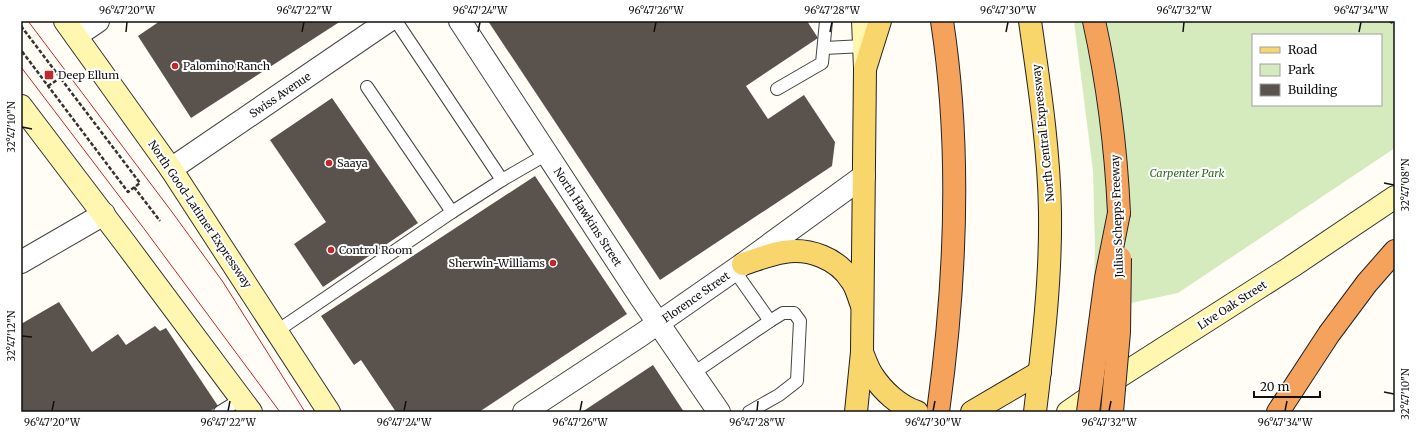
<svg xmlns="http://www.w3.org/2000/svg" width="1416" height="433" viewBox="0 0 1416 433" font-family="Merriweather,serif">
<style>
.green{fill:#d5ebbd;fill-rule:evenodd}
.building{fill:#5a524d}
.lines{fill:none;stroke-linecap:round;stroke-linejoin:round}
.lane-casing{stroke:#444;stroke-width:14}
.street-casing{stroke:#444;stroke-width:24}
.secondary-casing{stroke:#333;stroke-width:24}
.primary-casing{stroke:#222;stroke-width:24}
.highway-casing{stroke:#222;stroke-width:24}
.path{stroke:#333;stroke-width:2.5;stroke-dasharray:4 2;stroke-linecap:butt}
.lane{stroke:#fff;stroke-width:12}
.street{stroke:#fff;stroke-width:22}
.secondary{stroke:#fff6b0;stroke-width:22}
.primary{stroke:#f9d66b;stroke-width:22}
.highway{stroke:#f5a25d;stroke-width:22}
.tram{stroke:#c4262e;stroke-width:1}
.highway-bridge-casing{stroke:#222;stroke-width:24;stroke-linecap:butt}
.highway-bridge{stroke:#f5a25d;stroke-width:22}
.ticks{fill:none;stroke:#111;stroke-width:1.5}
.poi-dot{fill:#c4262e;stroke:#fff;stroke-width:1.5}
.labels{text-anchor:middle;stroke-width:4;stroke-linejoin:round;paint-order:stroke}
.poi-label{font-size:11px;fill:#111;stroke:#fff;text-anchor:start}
.street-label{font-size:11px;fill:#111;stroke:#fff}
.park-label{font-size:11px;font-style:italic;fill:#2f6b1f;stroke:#fff}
.neatline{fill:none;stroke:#111;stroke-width:1.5}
.ticks-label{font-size:10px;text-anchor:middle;fill:#111}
</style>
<rect width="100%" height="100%" fill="#fffdf5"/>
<path class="green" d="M1074,21H1395V148L1178,293L1093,311L1095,246L1093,171ZM1253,35H1381V105H1253Z"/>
<g class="building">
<polygon points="160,21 341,21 191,118 138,36"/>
<polygon points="488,21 807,21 818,38 746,86 768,119 804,95 835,142 832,166 660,280"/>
<polygon points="332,98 418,223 323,287 294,244 326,222 270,140"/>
<polygon points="535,176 627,314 479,412 396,412 361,360 354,365 321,316"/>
<polygon points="59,302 92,352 118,334 126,345 155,326 160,331 166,328 218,406 209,412 21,412 21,324"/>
<polygon points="653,365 684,412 582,412"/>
</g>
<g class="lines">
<g class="lane-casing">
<g id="lane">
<polyline points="824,48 864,46"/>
<polyline points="367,87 452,212 502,180 396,21"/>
<polyline points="777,89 822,63 826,21"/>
<polyline points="502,180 547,154"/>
<polyline points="734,270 770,321"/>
<polyline points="277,331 452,212"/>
<polyline points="692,374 770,321 783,313 794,313 800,321 797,381 779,395 749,412"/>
<polyline points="220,412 241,399"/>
</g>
</g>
<g class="street-casing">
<g id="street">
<polyline points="460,21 641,298 719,412"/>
<polyline points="76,36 98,21"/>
<polyline points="171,169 388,21"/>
<polyline points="21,262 104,214"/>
<polyline points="524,412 641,335 743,264 864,176"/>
</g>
</g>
<g class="secondary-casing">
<g id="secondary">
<polyline points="65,21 171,169 329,412"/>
<polyline points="863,21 865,68"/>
<polyline points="21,106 125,243 251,412"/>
<polyline points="1068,412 1117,378 1291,267 1395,197"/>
</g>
</g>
<g class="primary-casing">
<g id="primary">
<path d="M1030,21C1039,84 1049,148 1050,212C1051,279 1043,345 1035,412"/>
<path d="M743,264C756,260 770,254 784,252C809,248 837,258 851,280C856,286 858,295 861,303"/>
<path d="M862,352C865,360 868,369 873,376C883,391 899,406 917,412"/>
<polyline points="856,412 862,352 865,69 880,21"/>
<polyline points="972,412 1040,372"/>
</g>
</g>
<g class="highway-casing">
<g id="highway">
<path d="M1094,21C1108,84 1116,148 1119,213"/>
<path d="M938,412C956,282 962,151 942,21"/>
<polyline points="1278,412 1329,334 1367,283 1395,251"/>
</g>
</g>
<g class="path">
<polyline points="1389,21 1395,24"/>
<polyline points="21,26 140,183 128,192 21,50"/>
<polyline points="48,86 60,78"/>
<polyline points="134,187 160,221"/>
</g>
<use href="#lane" class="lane"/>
<use href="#street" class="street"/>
<use href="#secondary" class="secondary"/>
<use href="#primary" class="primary"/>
<use href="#highway" class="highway"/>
<g class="tram">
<polyline points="28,21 172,212 223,282 305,412"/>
<polyline points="21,67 145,230 280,412"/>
</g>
<g class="highway-bridge-casing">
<g id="highway-bridge">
<polyline points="1088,412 1106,278 1119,213"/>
<polyline points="1112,412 1119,332 1120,258"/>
</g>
</g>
<use href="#highway-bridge" class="highway-bridge"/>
</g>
<path class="ticks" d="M126,32L127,22M302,32L304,22M478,32L480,22M654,32L656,22M830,32L832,22M1006,32L1008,22M1183,32L1184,22M1359,32L1361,22M22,127L32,129M1384,183L1394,185M22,336L32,337M1384,392L1394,394M52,411L54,401M228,411L230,401M404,411L406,401M580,411L582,401M757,411L758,401M933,411L935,401M1109,411L1111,401M1285,411L1287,401"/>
<g class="poi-dot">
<circle cx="175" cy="66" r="4"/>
<rect x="44" y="70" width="10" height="10" rx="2"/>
<circle cx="329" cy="163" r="4"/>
<circle cx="331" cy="250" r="4"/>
<circle cx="553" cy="263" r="4"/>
</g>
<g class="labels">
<g class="poi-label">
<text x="183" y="70">Palomino Ranch</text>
<text x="58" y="79">Deep Ellum</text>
<text x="337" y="167">Saaya</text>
<text x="339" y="254">Control Room</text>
<text x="545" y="267" text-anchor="end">Sherwin-Williams</text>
</g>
<g class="street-label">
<text transform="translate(280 95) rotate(-34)" y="4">Swiss Avenue</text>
<text transform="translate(1043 133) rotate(-96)" y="4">North Central Expressway</text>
<text transform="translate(200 214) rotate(56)" y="4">North Good-Latimer Expressway</text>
<text transform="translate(1117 216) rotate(-92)" y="4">Julius Schepps Freeway</text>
<text transform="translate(588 217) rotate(57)" y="4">North Hawkins Street</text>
<text transform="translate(696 297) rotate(-35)" y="4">Florence Street</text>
<text transform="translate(1232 305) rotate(-33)" y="4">Live Oak Street</text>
</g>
<g class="park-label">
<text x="1187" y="177">Carpenter Park</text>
</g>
</g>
<rect width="1416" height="433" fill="none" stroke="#ffffff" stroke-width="44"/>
<rect x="1252" y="34" width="130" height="72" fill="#ffffff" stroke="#a0a0a0"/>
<rect x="1260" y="47" width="20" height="6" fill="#f9d66b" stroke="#a0a0a0"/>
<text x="1288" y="54" font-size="12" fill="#111111">Road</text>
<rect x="1260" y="64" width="20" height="12" fill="#d5ebbd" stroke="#a0a0a0"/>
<text x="1288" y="74" font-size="12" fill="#111111">Park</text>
<rect x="1260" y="84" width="20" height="12" fill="#5a524d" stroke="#a0a0a0"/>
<text x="1288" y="94" font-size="12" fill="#111111">Building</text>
<path d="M1254 391v6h66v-6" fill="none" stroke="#111111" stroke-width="2"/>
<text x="1260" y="391" font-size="12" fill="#111111" stroke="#ffffff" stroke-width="3" paint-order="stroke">20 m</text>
<rect x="22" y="22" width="1372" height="389" class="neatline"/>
<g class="ticks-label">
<text x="127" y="14">96°47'20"W</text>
<text x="304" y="14">96°47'22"W</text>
<text x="480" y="14">96°47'24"W</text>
<text x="656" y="14">96°47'26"W</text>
<text x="832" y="14">96°47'28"W</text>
<text x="1008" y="14">96°47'30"W</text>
<text x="1184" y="14">96°47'32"W</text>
<text x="1361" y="14">96°47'34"W</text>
<text transform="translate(11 127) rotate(-90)" y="4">32°47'10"N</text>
<text transform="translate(1405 185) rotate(-90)" y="4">32°47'08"N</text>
<text transform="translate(11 336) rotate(-90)" y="4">32°47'12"N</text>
<text transform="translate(1405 394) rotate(-90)" y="4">32°47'10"N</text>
<text x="52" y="426">96°47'20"W</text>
<text x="228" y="426">96°47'22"W</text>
<text x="404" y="426">96°47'24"W</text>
<text x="580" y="426">96°47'26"W</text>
<text x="757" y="426">96°47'28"W</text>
<text x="933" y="426">96°47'30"W</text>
<text x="1109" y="426">96°47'32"W</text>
<text x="1285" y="426">96°47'34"W</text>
</g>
</svg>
